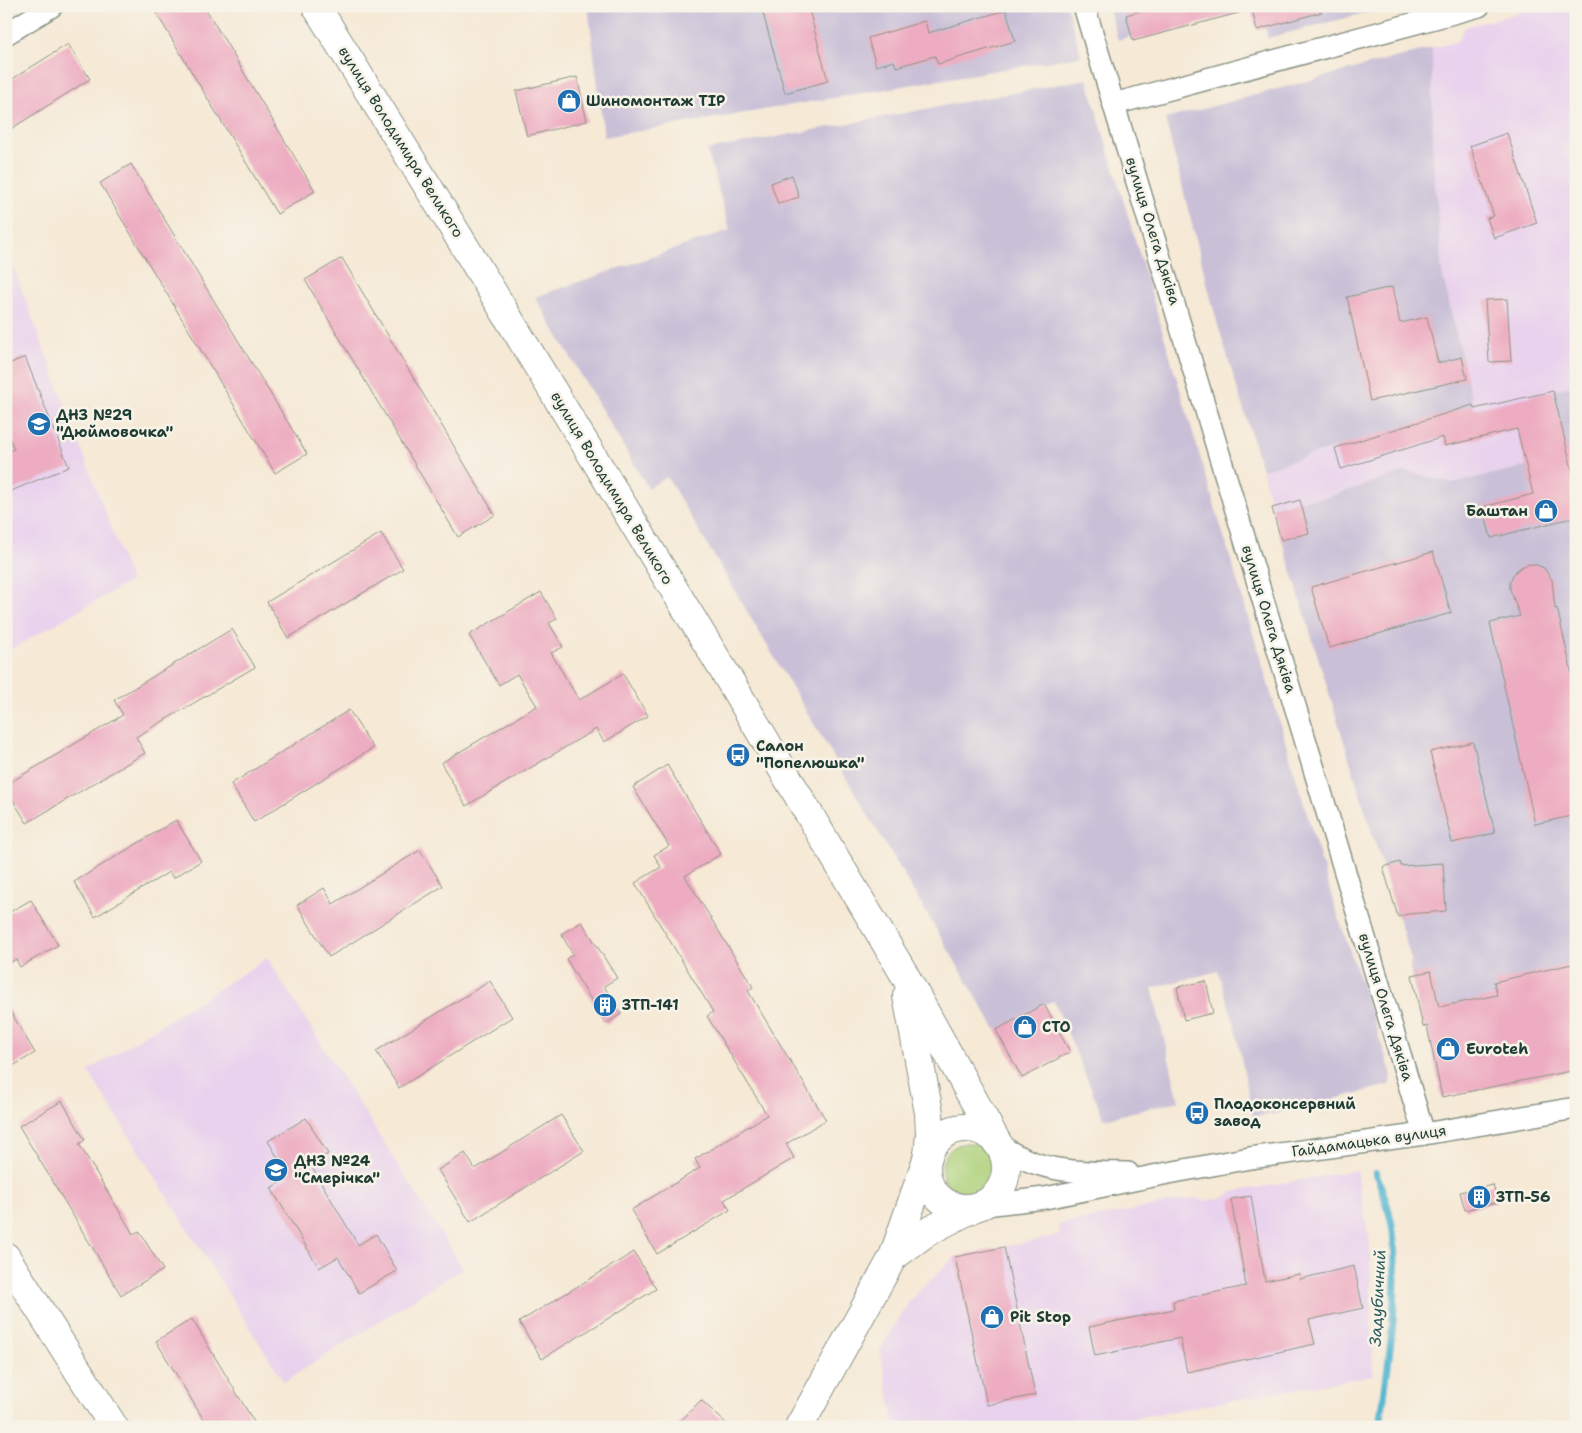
<svg xmlns="http://www.w3.org/2000/svg" width="1582" height="1433" viewBox="0 0 1582 1433" font-family="'Shantell Sans',sans-serif">
<style>
.built{fill:#e9d2ed}
.industrial{fill:#c9bfd7}
.green{fill:#aed17a;stroke:#668757}
.lines{fill:none;stroke-linecap:round;stroke-linejoin:round}
.stream{stroke:#52b6d0;stroke-width:7}
.building{fill:#edacc1}
.minor-casing{stroke:#8a9385;stroke-width:24}
.tertiary-casing{stroke:#8a9385;stroke-width:30}
.minor{stroke:#fff;stroke-width:21}
.tertiary{stroke:#fff;stroke-width:28}
.labels{text-anchor:middle;stroke-width:5;stroke-linejoin:round;paint-order:stroke}
.poi-label{font-size:15px;font-weight:bold;fill:#1f3d34;stroke:#f7f3e8;text-anchor:start}
.street-label{font-size:15px;fill:#1f3d34;stroke:#f7f3e8}
.water-label{font-size:16px;font-style:italic;fill:#2c5b5b;stroke:#f7f3e8}
</style>
<rect width="100%" height="100%" fill="#f7f3e8"/>
<filter id="ink" filterUnits="userSpaceOnUse"><feTurbulence type="fractalNoise" baseFrequency=".02" numOctaves="2"/><feDisplacementMap in="SourceGraphic" scale="10" xChannelSelector="R" yChannelSelector="G"/><feConvolveMatrix kernelMatrix="1 2 1 2 8 2 1 2 1" color-interpolation-filters="sRGB"/></filter>
<filter id="wash" filterUnits="userSpaceOnUse"><feTurbulence type="fractalNoise" baseFrequency=".0096" numOctaves="4" result="noise"/><feDisplacementMap in="SourceGraphic" scale="20" xChannelSelector="R" yChannelSelector="G"/><feGaussianBlur stdDeviation="1.12" result="paint"/><feColorMatrix in="noise" values="0 0 0 0 0 0 0 0 0 0 0 0 0 0 0 0 0 1.4 0 .05"/><feComposite in="paint" operator="in"/></filter>
<g filter="url(#wash)">
<rect width="100%" height="100%" fill="#f6e9d6"/>
<g class="built">
<polygon points="1545,6 1576,6 1576,384 1553,391 1569,457 1452,483 1406,471 1324,498 1300,500 1272,508 1262,470 1418,422 1474,409 1442,272 1433,154 1432,48 1458,41 1465,27"/>
<polygon points="12,264 131,581 8,651 6,648 6,267"/>
<polygon points="267,958 463,1268 284,1382 88,1071"/>
<polygon points="1356,1170 1370,1244 1373,1375 1084,1427 895,1427 880,1350 910,1300 955,1257 1060,1235 1058,1225 1195,1198 1205,1201 1227,1196 1232,1192"/>
</g>
<g class="industrial">
<polygon points="588,6 1067,6 1081,56 604,137"/>
<polygon points="1108,6 1392,6 1268,38 1265,28 1257,30 1251,10 1133,41 1131,36 1118,40"/>
<polygon points="1432,48 1433,154 1442,272 1474,409 1418,422 1262,470 1217,322 1165,119"/>
<polygon points="1087,79 1334,904 1392,1075 1389,1085 1275,1114 1253,1117 1234,1022 1218,971 1152,988 1179,1101 1104,1119 1054,1001 1044,1004 996,1030 667,477 648,488 535,297 730,230 707,150"/>
<polygon points="1576,384 1576,1070 1442,1097 1427,1027 1423,1027 1410,968 1411,959 1272,508 1300,500 1324,498 1406,471 1452,483 1569,457 1553,391"/>
</g>
<circle class="green" cx="968" cy="1169" r="26"/>
<g class="lines">
<path class="stream" d="M1376,1173C1383,1193 1391,1212 1393,1232C1400,1297 1388,1363 1380,1427"/>
</g>
<g id="blocks">
<g class="building">
<polygon points="152,6 204,6 315,191 277,214"/>
<polygon points="761,6 808,6 828,81 785,93"/>
<polygon points="1139,6 1241,6 1242,12 1133,41 1126,15 1140,11"/>
<polygon points="1264,6 1321,6 1322,12 1257,30 1252,10"/>
<polygon points="1006,10 1015,41 938,64 935,56 896,67 894,61 876,66 868,38 925,21 928,33"/>
<polygon points="68,44 90,79 6,132 6,83"/>
<polygon points="577,77 587,121 527,136 516,91"/>
<polygon points="1507,133 1537,223 1494,238 1487,218 1494,216 1470,146"/>
<polygon points="131,164 307,454 275,473 100,183"/>
<polygon points="792,175 799,197 778,204 771,183"/>
<polygon points="342,258 495,515 458,537 305,280"/>
<polygon points="1392,287 1400,323 1427,317 1438,363 1462,357 1467,379 1370,401 1347,297"/>
<polygon points="1507,299 1511,361 1489,362 1485,300"/>
<polygon points="25,357 69,467 6,493 6,452 14,449 6,430 6,365"/>
<polygon points="1553,391 1576,486 1576,517 1491,538 1483,507 1533,494 1517,429 1445,446 1443,437 1341,469 1335,448 1473,405 1474,409"/>
<polygon points="1300,500 1309,533 1281,540 1272,508"/>
<polygon points="381,533 403,569 288,638 267,602"/>
<polygon points="1433,552 1451,613 1329,648 1311,587"/>
<polygon points="1530,564 1537,565 1544,568 1552,580 1555,609 1557,608 1576,691 1576,815 1535,824 1490,623 1520,616 1510,589 1510,582 1513,575 1517,570 1523,566"/>
<polygon points="541,592 557,619 549,623 563,647 551,653 579,700 623,674 648,716 604,742 596,729 466,806 441,763 537,706 517,674 499,685 469,635"/>
<polygon points="232,629 255,667 136,737 145,753 27,823 6,789 6,785 123,715 114,700"/>
<polygon points="349,710 373,748 254,822 231,784"/>
<polygon points="1473,742 1495,833 1452,843 1430,752"/>
<polygon points="667,765 721,854 685,876 753,987 748,991 826,1120 786,1144 794,1158 724,1200 730,1210 657,1254 631,1210 700,1168 695,1159 767,1115 707,1016 713,1012 635,883 661,867 654,855 669,846 633,787"/>
<polygon points="176,820 201,861 173,878 169,872 95,917 74,882"/>
<polygon points="420,850 443,886 329,957 297,905 324,888 333,904"/>
<polygon points="1400,862 1401,866 1443,863 1446,911 1408,914 1398,917 1383,867"/>
<polygon points="31,900 58,945 20,967 16,959 6,965 6,914"/>
<polygon points="582,922 617,978 604,986 621,1014 606,1024 566,959 573,954 561,934"/>
<polygon points="1576,963 1576,1011 1571,1012 1576,1036 1576,1070 1442,1097 1427,1026 1423,1027 1412,975 1431,971 1439,1007 1497,995 1494,982"/>
<polygon points="490,981 512,1017 399,1088 376,1051"/>
<polygon points="1206,981 1213,1013 1184,1020 1177,987"/>
<polygon points="6,1004 35,1053 6,1070"/>
<polygon points="1044,1004 1070,1052 1022,1078 996,1030"/>
<polygon points="62,1101 85,1140 79,1144 133,1234 139,1231 163,1270 121,1295 19,1126"/>
<polygon points="561,1115 584,1151 470,1222 438,1170 465,1153 475,1169"/>
<polygon points="306,1118 328,1154 310,1164 358,1245 376,1234 397,1271 359,1293 338,1257 319,1268 271,1188 289,1177 268,1141"/>
<polygon points="1493,1185 1498,1202 1465,1210 1460,1192"/>
<polygon points="1251,1196 1265,1281 1299,1274 1300,1279 1354,1266 1363,1308 1309,1320 1315,1344 1187,1372 1180,1338 1095,1356 1089,1327 1174,1309 1173,1301 1246,1286 1231,1199"/>
<polygon points="1004,1247 1035,1395 987,1405 955,1257"/>
<polygon points="634,1252 656,1289 542,1359 519,1322"/>
<polygon points="192,1319 257,1427 208,1427 156,1341"/>
<polygon points="701,1400 730,1427 675,1427"/>
</g>
</g>
</g>
<g filter="url(#ink)">
<use href="#blocks" fill-opacity="0" stroke="#8a9385" stroke-width="1"/>
<g class="lines">
<g class="minor-casing">
<g id="minor">
<polyline points="1084,6 1424,1134"/>
<polyline points="6,34 52,6"/>
<polyline points="1114,104 1479,6"/>
<path d="M998,1144C1040,1174 1078,1172 1128,1173"/>
<polyline points="977,1206 1045,1198 1163,1174 1250,1158 1424,1134 1576,1108"/>
</g>
</g>
<g class="tertiary-casing">
<g id="tertiary">
<polyline points="316,6 440,206 730,681 903,972 998,1144"/>
<circle cx="966" cy="1168" r="40"/>
<polyline points="6,1257 114,1427"/>
<polyline points="893,1257 927,1232 977,1206"/>
<polyline points="799,1427 893,1257 928,1156 930,1134 929,1113 907,996"/>
</g>
</g>
<use href="#minor" class="minor"/>
<use href="#tertiary" class="tertiary"/>
</g>
</g>
<defs>
<g id="shop-disc" transform="scale(1.25)"><circle r="9.5" fill="#1f6fb2" stroke="#f7f3e8"/><path d="M-5-2.5h2.3a2.7 3.5 0 0 1 5.4 0H5L5.5 6h-11ZM-1.5-2.5h3a1.5 2.3 0 0 0-3 0Z" fill="#fff"/></g>
<g id="school-disc" transform="scale(1.25)"><circle r="9.5" fill="#1f6fb2" stroke="#f7f3e8"/><path d="M0-5L7-2L0 1L-7-2ZM-4 1L0 2.5L4 1V4Q0 6-4 4Z" fill="#fff"/></g>
<g id="bus-disc" transform="scale(1.25)"><circle r="9.5" fill="#1f6fb2" stroke="#f7f3e8"/><path d="M-5-6H5V4H4V6H2V4H-2V6H-4V4H-5ZM-3.5-4V0h7V-4ZM-3.5 1.2v1.5H-2V1.2ZM2 1.2v1.5H3.5V1.2Z" fill="#fff"/></g>
<g id="building-disc" transform="scale(1.25)"><circle r="9.5" fill="#1f6fb2" stroke="#f7f3e8"/><path d="M-4-6H4V6H1V3H-1V6H-4ZM-2.5-4.3h1.7v1.8h-1.7ZM.8-4.3h1.7v1.8H.8ZM-2.5-1h1.7V.8h-1.7ZM.8-1h1.7V.8H.8Z" fill="#fff"/></g>
</defs>
<g fill-rule="evenodd">
<use href="#shop-disc" x="569" y="101"/>
<use href="#school-disc" x="39" y="424"/>
<use href="#shop-disc" x="1546" y="511"/>
<use href="#bus-disc" x="738" y="755"/>
<use href="#building-disc" x="605" y="1005"/>
<use href="#shop-disc" x="1025" y="1027"/>
<use href="#shop-disc" x="1448" y="1049"/>
<use href="#bus-disc" x="1197" y="1113"/>
<use href="#school-disc" x="276" y="1170"/>
<use href="#building-disc" x="1479" y="1197"/>
<use href="#shop-disc" x="992" y="1317"/>
</g>
<g class="labels">
<g class="poi-label">
<text x="586" y="106">Шиномонтаж ТІР</text>
<text x="56" y="420">ДНЗ №29<tspan x="56" dy="17">"Дюймовочка"</tspan></text>
<text x="1528" y="516" text-anchor="end">Баштан</text>
<text x="756" y="751">Салон<tspan x="756" dy="17">"Попелюшка"</tspan></text>
<text x="622" y="1010">ЗТП-141</text>
<text x="1042" y="1032">СТО</text>
<text x="1466" y="1054">Euroteh</text>
<text x="1214" y="1109">Плодоконсервний<tspan x="1214" dy="17">завод</tspan></text>
<text x="294" y="1166">ДНЗ №24<tspan x="294" dy="17">"Смерічка"</tspan></text>
<text x="1496" y="1202">ЗТП-56</text>
<text x="1010" y="1322">Pit Stop</text>
</g>
<g class="street-label">
<text transform="translate(401 142) rotate(58)" y="5">вулиця Володимира Великого</text>
<text transform="translate(1153 231) rotate(73)" y="5">вулиця Олега Дяківа</text>
<text transform="translate(612 488) rotate(59)" y="5">вулиця Володимира Великого</text>
<text transform="translate(1269 619) rotate(73)" y="5">вулиця Олега Дяківа</text>
<text transform="translate(1386 1007) rotate(73)" y="5">вулиця Олега Дяківа</text>
<text transform="translate(1369 1141) rotate(-8)" y="5">Гайдамацька вулиця</text>
</g>
<g class="water-label">
<text transform="translate(1377 1298) rotate(-87)" y="6">Задубичний</text>
</g>
</g>
<rect width="1582" height="1433" fill="none" stroke="#f7f3e8" stroke-width="25"/>
</svg>
